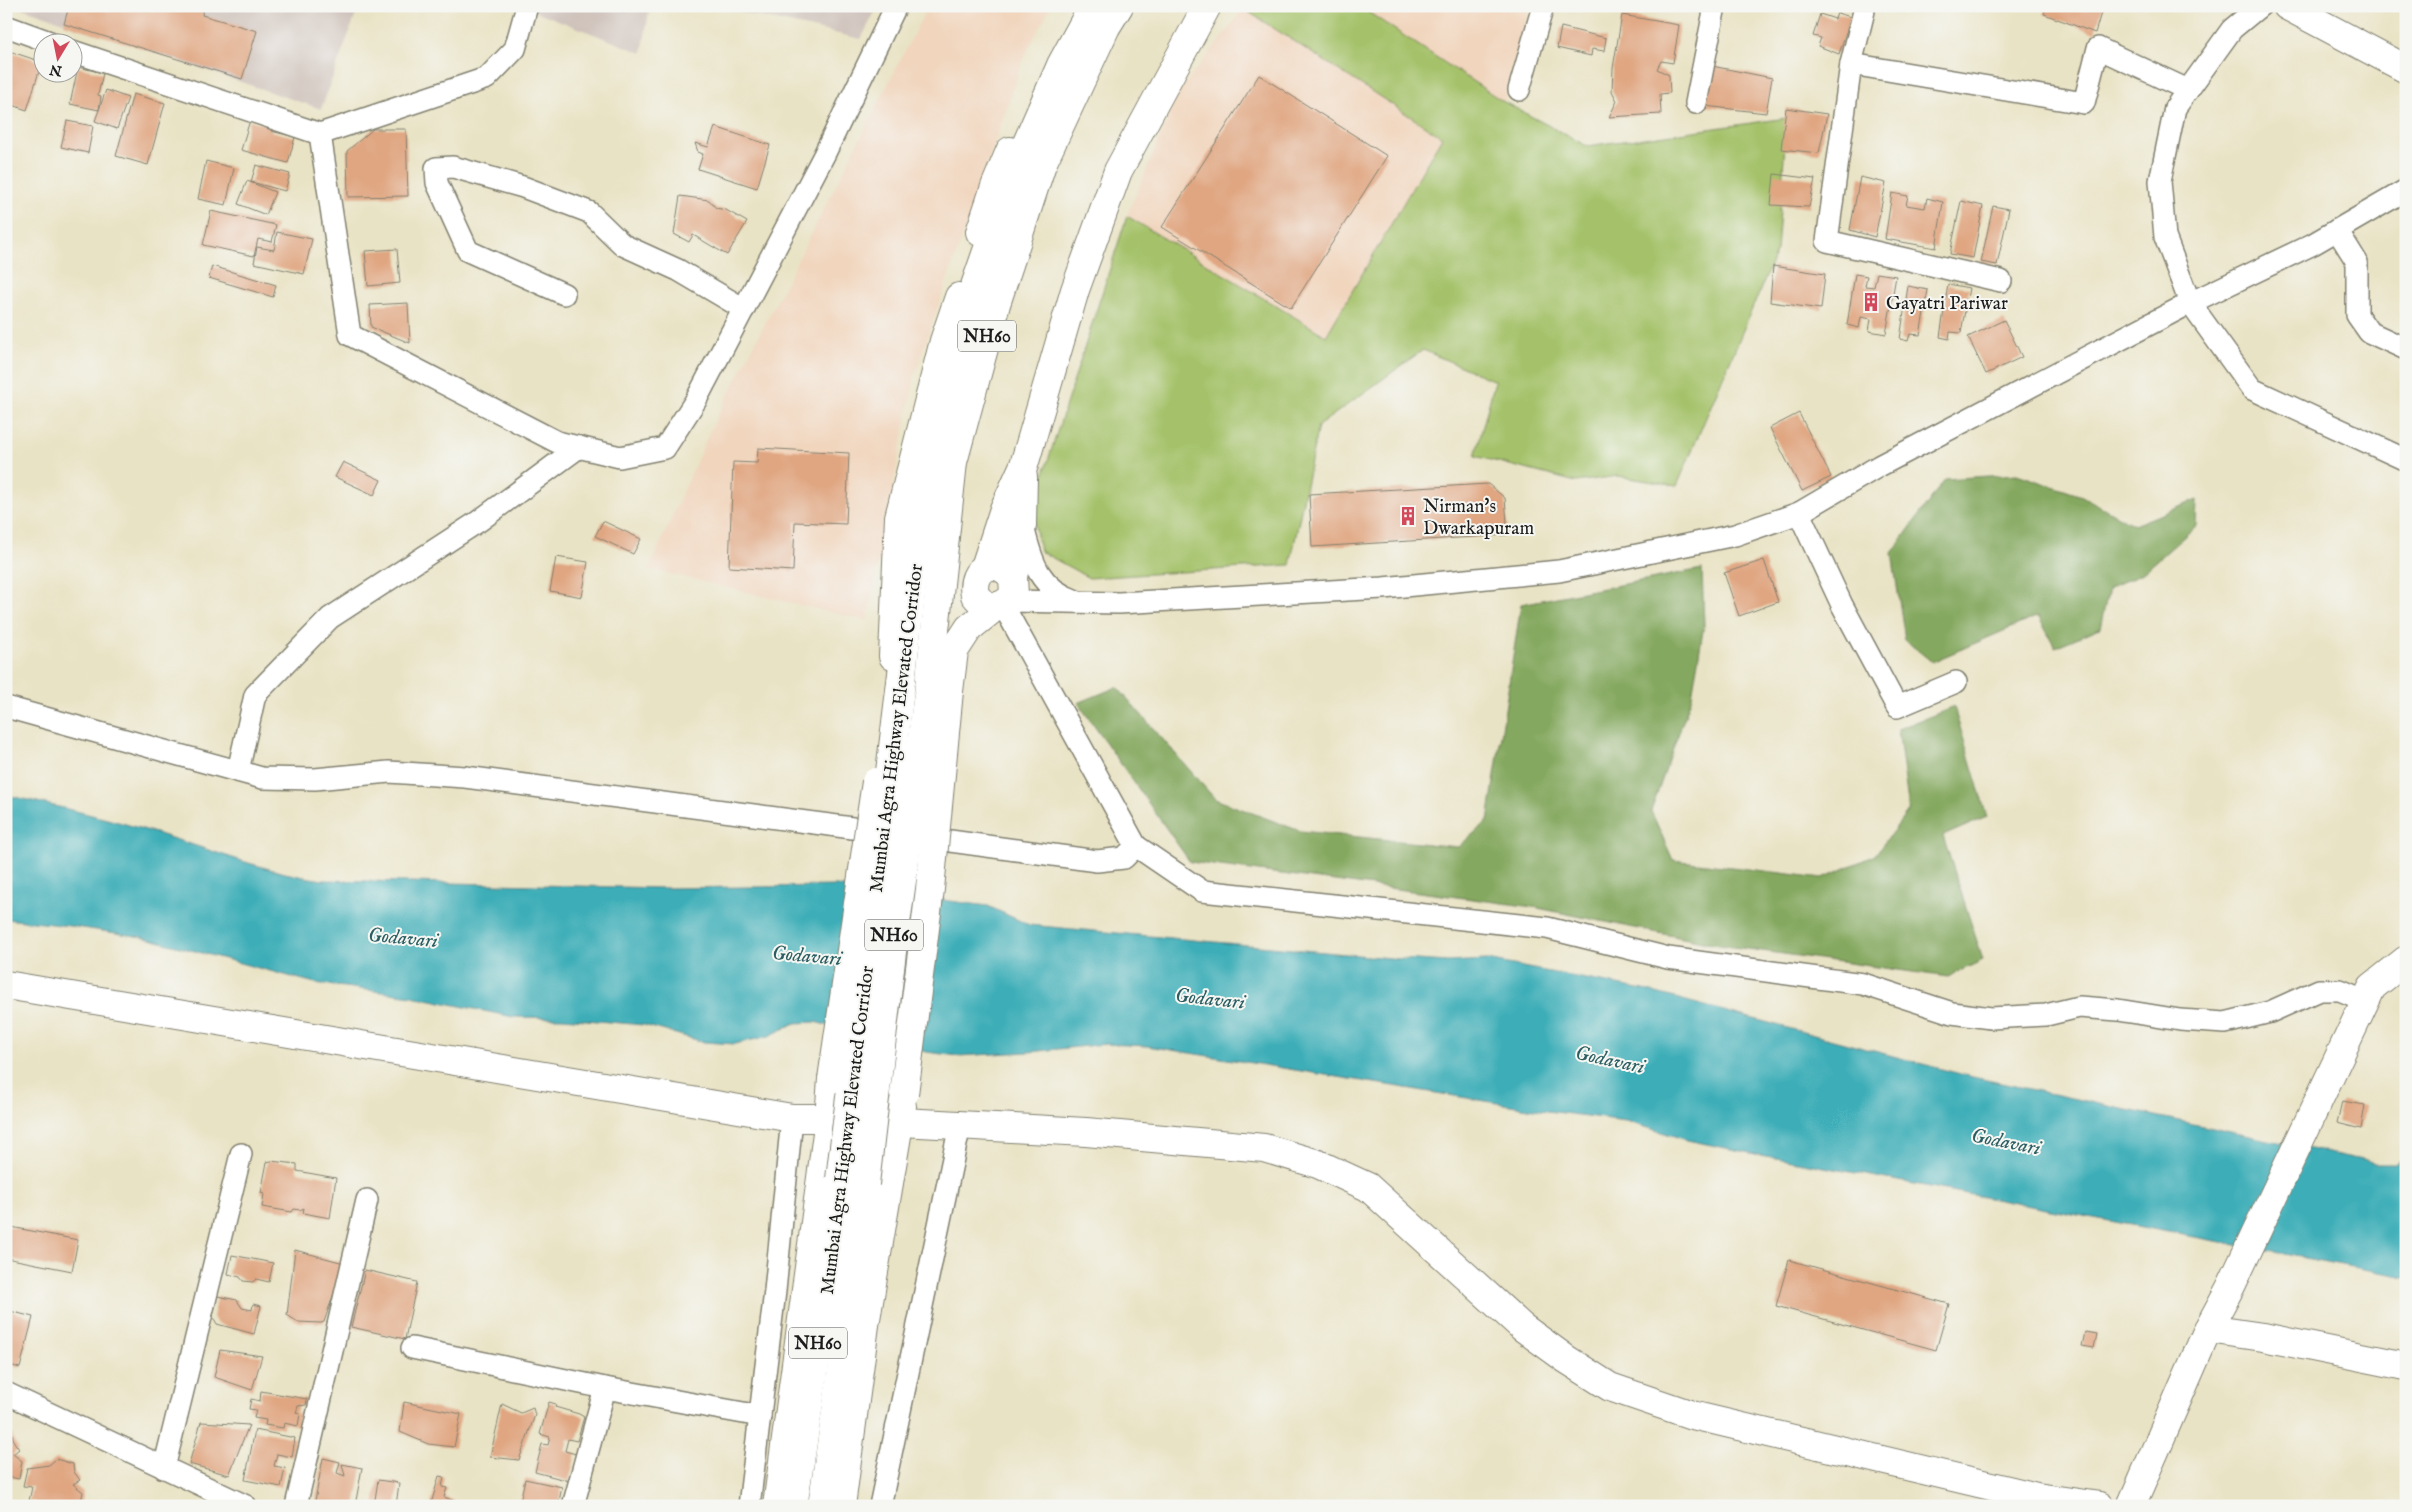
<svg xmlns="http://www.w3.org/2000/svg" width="2412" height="1512" viewBox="0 0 2412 1512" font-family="'IM FELL English',serif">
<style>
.built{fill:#f1d5bd}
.industrial{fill:#cec1ba}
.green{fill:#a5c26a;stroke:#606f43}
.forest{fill:#84a85e;stroke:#50623d}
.water{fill:#3eaeb8;stroke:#2d656a}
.building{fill:#e0a681}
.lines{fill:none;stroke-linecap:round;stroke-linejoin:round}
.minor-casing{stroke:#828070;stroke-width:24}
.tertiary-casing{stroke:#828070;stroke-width:30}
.motorway-casing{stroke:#828070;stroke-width:30}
.minor{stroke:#fff;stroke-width:21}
.tertiary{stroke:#fff;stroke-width:28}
.motorway{stroke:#fff;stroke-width:28}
.tertiary-bridge-casing{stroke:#828070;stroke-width:30;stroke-linecap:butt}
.motorway-bridge-casing{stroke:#828070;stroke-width:30;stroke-linecap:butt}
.tertiary-bridge{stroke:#fff;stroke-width:28}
.motorway-bridge{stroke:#fff;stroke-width:28}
.labels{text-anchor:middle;stroke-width:4;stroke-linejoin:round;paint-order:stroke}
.shield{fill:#f6f6f2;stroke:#5d5d5c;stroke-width:1}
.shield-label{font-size:18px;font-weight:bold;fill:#1c1c1c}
.poi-label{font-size:19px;fill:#1c1c1c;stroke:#f6f6f2;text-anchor:start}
.street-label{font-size:19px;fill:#1c1c1c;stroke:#f6f6f2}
.water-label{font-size:20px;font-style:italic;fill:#2b5e62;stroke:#f6f6f2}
</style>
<rect width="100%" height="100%" fill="#f6f6f2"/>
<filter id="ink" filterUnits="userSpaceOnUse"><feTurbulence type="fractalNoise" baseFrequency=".02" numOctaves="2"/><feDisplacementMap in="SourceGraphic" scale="10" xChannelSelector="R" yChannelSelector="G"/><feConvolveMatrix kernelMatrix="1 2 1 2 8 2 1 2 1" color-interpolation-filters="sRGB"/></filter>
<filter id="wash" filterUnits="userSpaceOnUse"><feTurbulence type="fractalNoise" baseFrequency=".0096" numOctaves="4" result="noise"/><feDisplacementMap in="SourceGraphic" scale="20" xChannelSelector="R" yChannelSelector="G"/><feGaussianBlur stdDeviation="1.12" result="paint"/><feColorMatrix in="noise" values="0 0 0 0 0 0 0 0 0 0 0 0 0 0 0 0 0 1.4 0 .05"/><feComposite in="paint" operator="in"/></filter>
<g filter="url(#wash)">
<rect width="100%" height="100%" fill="#e9e3c5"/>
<g class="built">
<polygon points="928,6 1051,6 1024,57 915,374 867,621 649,569 709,433"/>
<polygon points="1359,6 1530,6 1504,102"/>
<polygon points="1244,9 1442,137 1327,336 1127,216 1179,92"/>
</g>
<g class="industrial">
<polygon points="16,6 359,6 321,109"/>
<polygon points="522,6 650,6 642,53"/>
<polygon points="713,6 878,6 861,39"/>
</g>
<polygon class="green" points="1245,6 1359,6 1504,102 1587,146 1787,118 1777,250 1677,486 1618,476 1576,482 1475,456 1495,381 1423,350 1318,426 1290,565 1089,578 1040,551 1032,510 1127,216 1326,336 1442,137 1244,9"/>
<g class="forest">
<polygon points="2017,474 2082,496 2134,525 2197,500 2196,526 2144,572 2109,588 2100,628 2055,647 2038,616 1932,662 1905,640 1892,553 1945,479"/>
<polygon points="1702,569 1704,625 1692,696 1651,811 1673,860 1823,878 1875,855 1909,810 1898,729 1954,707 1987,817 1943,836 1983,960 1948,977 1712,944 1533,907 1190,862 1078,703 1117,687 1215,799 1300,831 1458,847 1488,821 1521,604"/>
</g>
<path class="water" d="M6,795C60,807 113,819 165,836C218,852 268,873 323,880L663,888L836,886L988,906L1029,925L1401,959L1448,962L1487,960L1649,991L1968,1076L2376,1163H2395L2406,1156V1277L1750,1153L1687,1140L1626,1121L1547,1111L1147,1046L1106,1044L1029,1052L958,1056L926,1052L815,1022L795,1023L769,1036L735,1044L704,1042L644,1025L563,1018L513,1017L412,996L315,983L142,937L70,926L6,919Z"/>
<g id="blocks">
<g class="building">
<polygon points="69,6 189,6 203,10 202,15 257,31 242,79 64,24"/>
<polygon points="2046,6 2103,6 2095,33 2044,14"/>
<polygon points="1837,13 1851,17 1839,54 1818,46 1821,38 1813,36 1820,14 1835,19"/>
<polygon points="1622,15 1679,25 1673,63 1661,61 1657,69 1669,75 1670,93 1660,94 1661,114 1609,117 1617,101 1612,91 1613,68"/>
<polygon points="1561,27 1606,38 1604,51 1592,49 1591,56 1557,48"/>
<polygon points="6,50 42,62 27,110 6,103"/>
<polygon points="1712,66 1772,78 1766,113 1705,106"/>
<polygon points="78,67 103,73 98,95 101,96 99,110 70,104"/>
<polygon points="1259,75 1387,156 1291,308 1162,227"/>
<polygon points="106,90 128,98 117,129 95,121"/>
<polygon points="133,94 165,103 148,165 116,156"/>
<polygon points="1786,108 1827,114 1819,153 1781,149"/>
<polygon points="250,120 272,126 271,131 295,137 288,163 241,150"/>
<polygon points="67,121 93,126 88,153 61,147"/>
<polygon points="715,127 770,145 757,188 698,169 703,154 698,152 695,143 708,147"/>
<polygon points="373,129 406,129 408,196 348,197 347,151"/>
<polygon points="206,161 234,168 226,205 198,199"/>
<polygon points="256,165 290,174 285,191 251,182"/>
<polygon points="1774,174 1815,179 1809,207 1771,205"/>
<polygon points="1860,177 1886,183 1875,237 1850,230"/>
<polygon points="247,181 275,192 266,215 238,204"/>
<polygon points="1892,193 1908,196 1906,205 1925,208 1927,198 1943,202 1936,248 1885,239"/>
<polygon points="680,196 709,200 716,208 726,210 747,222 727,255 693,235 689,242 674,234"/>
<polygon points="1961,201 1983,206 1973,258 1950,254"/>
<polygon points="1993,206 2009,209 1997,265 1981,262"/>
<polygon points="211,211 276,225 272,242 258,239 254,256 203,245"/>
<polygon points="277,232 312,239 304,274 254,263 257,247 274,250"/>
<polygon points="397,249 400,283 368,286 365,251"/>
<polygon points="212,266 276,285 273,297 209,278"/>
<polygon points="1773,266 1825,274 1821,309 1770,302"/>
<polygon points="1877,273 1896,276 1886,334 1869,331 1871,319 1861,317 1859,328 1847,325 1855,274 1867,276 1865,286 1874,287"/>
<polygon points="1948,284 1969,288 1961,333 1950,332 1949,339 1940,337"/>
<polygon points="1908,286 1928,290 1920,335 1910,334 1908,341 1900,339"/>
<polygon points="408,303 410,343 371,327 370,305"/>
<polygon points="2004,320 2022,357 1986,374 1968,337"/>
<polygon points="1799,413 1831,477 1802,491 1770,428"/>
<polygon points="758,448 849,453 846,524 795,522 793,571 729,567 733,462 757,463"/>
<polygon points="343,462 381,480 374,495 335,477"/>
<polygon points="1488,484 1505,498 1508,535 1312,547 1309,494"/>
<polygon points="603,521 641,539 633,554 595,536"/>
<polygon points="556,557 588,562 582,597 550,591"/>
<polygon points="1764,560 1778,602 1739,616 1724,573"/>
<polygon points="2342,1101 2365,1105 2361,1129 2337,1123"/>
<polygon points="271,1161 297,1164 297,1171 336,1178 330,1218 303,1213 304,1208 300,1210 294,1209 292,1212 262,1207 264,1194 261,1193 267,1162"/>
<polygon points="6,1226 78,1240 72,1271 6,1258"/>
<polygon points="295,1250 344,1263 324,1322 321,1323 298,1322 287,1315"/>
<polygon points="232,1255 273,1263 269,1282 256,1279 253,1282 243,1281 240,1277 228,1274"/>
<polygon points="1789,1260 1949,1304 1936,1350 1776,1306"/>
<polygon points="365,1270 417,1282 405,1339 351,1327"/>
<polygon points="217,1296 237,1300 242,1308 252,1310 253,1304 261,1306 254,1334 217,1324 213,1317"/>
<polygon points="6,1310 33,1317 20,1368 6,1364"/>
<polygon points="2085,1332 2097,1334 2094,1348 2082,1346"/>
<polygon points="220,1350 262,1356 252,1390 214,1377"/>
<polygon points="261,1391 307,1399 306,1405 298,1406 296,1413 300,1414 298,1426 284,1423 283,1428 265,1425 266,1420 254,1418 256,1410 249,1409 251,1399 260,1401"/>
<polygon points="404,1402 461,1414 454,1447 428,1444 400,1432"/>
<polygon points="549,1402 556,1404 555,1407 579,1414 584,1417 577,1441 568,1439 565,1451 576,1454 569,1481 535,1472 542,1444 548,1445 550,1437 540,1434"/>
<polygon points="502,1404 521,1413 533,1408 535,1415 519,1460 490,1457"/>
<polygon points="201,1422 249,1425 229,1475 189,1464"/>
<polygon points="255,1430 295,1438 292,1457 277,1454 274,1466 285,1468 281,1487 245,1480"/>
<polygon points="6,1432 12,1434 14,1442 19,1449 13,1454 22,1461 19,1479 9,1477 7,1488"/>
<polygon points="323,1458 340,1462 337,1473 345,1476 342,1464 362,1468 355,1506 314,1506"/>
<polygon points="56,1459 73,1464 74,1472 80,1480 73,1484 83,1492 80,1506 34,1506 35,1502 29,1501 32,1487 23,1486 27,1468 49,1465"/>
<polygon points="439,1476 444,1477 442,1487 447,1488 444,1497 467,1506 431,1504"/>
<polygon points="525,1479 562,1487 558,1506 519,1506"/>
<polygon points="378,1480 399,1483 396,1506 374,1506"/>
</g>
</g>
</g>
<g filter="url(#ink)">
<use href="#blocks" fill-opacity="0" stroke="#828070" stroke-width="1"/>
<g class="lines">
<g class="minor-casing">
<g id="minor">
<polyline points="2260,6 2232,29 2175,108 2160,181 2165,237 2190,303 2252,389 2406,460"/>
<polyline points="6,26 50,42"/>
<polyline points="72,51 320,134 350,335 557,442 620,457 665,448 696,400 824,155 896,6"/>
<polyline points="1851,64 1864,11"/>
<polyline points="1519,90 1543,6"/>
<polyline points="1696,103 1715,6"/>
<polyline points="320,134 487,78 515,49 527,6"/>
<polyline points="2337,230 2357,262 2357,315 2369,332 2406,349"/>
<polyline points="2001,281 1827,241 1851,64 2084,103 2098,48 2188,90"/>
<polyline points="564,294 468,251 437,183 436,168 453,167 523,187 589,212 623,245 678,270 744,309"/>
<polyline points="1799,513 1842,605 1897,707 1956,682"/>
<path d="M1024,530C1032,563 1040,588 1074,600"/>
<polyline points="1009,601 1119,603 1383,588 1559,571 1735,535 1799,513 1879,466 2190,303 2313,244 2406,190"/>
<polyline points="6,707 262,778 315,779 389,772 465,777 883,832"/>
<polyline points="238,771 255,695 330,618 479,521 579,447"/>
<polyline points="921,837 1097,861 1124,858 1136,846 1003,605"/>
<polyline points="1136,846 1202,891 1547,928 1668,958 1863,984 1952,1013 1991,1018 2046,1015 2079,1007 2118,1010 2180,1020 2225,1023 2270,1012 2319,990 2340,990 2366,1001"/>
<polyline points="412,1348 605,1388 760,1416"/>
<polyline points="6,1393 246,1506"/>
<polyline points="164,1468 241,1154"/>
<polyline points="296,1506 367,1200"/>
<polyline points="573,1506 605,1388"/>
<polyline points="749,1506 775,1291 792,1118"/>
<polyline points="880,1506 960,1125"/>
</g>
</g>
<g class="tertiary-casing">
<g id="tertiary">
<polyline points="2287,6 2406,69"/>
<polyline points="980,232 995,187 1010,151"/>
<polyline points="985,567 1004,509 1024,465 1075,290 1118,171 1207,6"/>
<path d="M1013,578C997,555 969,567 975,595C986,610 1003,610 1014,594L1013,578L1022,525L1023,477"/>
<polyline points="893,656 899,517 944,341 959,297"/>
<polyline points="949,691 954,651 969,628 995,607"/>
<polyline points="6,985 792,1118 829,1118 1086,1132 1264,1148 1318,1164 1368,1187 1522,1327 1566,1359 1610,1387 1692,1415 2037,1497 2100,1506"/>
<polyline points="2208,1329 2263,1337 2406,1366"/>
<polyline points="777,1506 829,1118 832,1079"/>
<polyline points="841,1506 865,1325 902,1106"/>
<polyline points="2131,1506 2208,1329 2231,1286 2372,987 2406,960"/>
</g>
</g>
<g class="motorway-casing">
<g id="motorway">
<polyline points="901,682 926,468 969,303 1016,168 1061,65 1093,6"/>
<polyline points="929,687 953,462 996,304 1042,164 1106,27 1119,6"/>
<polyline points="793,1506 820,1333 840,1179"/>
<polyline points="822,1506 847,1337 865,1184"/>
</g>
</g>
<use href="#minor" class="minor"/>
<use href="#tertiary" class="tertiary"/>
<use href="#motorway" class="motorway"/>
<g class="tertiary-bridge-casing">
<g id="tertiary-bridge">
<polyline points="832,1079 876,782"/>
<polyline points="904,1094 930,889 949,691"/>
</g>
</g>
<g class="motorway-bridge-casing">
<g id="motorway-bridge">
<polyline points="840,1179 901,682"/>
<polyline points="865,1184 892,952 929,687"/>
</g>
</g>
<use href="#tertiary-bridge" class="tertiary-bridge"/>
<use href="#motorway-bridge" class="motorway-bridge"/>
</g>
</g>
<defs>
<g id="building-bare" transform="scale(1.5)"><path d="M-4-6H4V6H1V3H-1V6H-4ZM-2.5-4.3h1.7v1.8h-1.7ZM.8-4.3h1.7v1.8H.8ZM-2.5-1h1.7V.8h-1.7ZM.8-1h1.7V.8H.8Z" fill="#d1495b" stroke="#f6f6f2" stroke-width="2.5" paint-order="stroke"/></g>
</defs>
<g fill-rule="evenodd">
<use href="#building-bare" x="1871" y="302"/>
<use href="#building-bare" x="1408" y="516"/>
</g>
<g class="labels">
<g class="shield">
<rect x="958" y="320.5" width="58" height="31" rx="4"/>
<rect x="865" y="919.5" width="58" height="31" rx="4"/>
<rect x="789" y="1327.5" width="58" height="31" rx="4"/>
</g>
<g class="shield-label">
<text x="987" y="342">NH60</text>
<text x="894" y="941">NH60</text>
<text x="818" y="1349">NH60</text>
</g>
<g class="poi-label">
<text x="1886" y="309">Gayatri Pariwar</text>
<text x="1423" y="512">Nirman's<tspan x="1423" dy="22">Dwarkapuram</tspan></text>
</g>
<g class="street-label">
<text transform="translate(895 728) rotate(-83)" y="7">Mumbai Agra Highway Elevated Corridor</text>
<text transform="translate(846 1130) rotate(-83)" y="7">Mumbai Agra Highway Elevated Corridor</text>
</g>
<g class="water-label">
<text transform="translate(403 937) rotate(5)" y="7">Godavari</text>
<text transform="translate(807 955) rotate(5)" y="7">Godavari</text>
<text transform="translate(1210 998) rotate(6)" y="7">Godavari</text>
<text transform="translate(1610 1059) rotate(12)" y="7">Godavari</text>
<text transform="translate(2006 1141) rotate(11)" y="7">Godavari</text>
</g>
</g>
<rect width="2412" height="1512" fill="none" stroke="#f6f6f2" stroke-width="25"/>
<g transform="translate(58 58) rotate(190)"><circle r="24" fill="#f6f6f2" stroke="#9f9f9c"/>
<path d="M0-4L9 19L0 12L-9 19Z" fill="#d1495b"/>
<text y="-8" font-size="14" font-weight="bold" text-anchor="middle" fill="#1c1c1c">N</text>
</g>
</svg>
